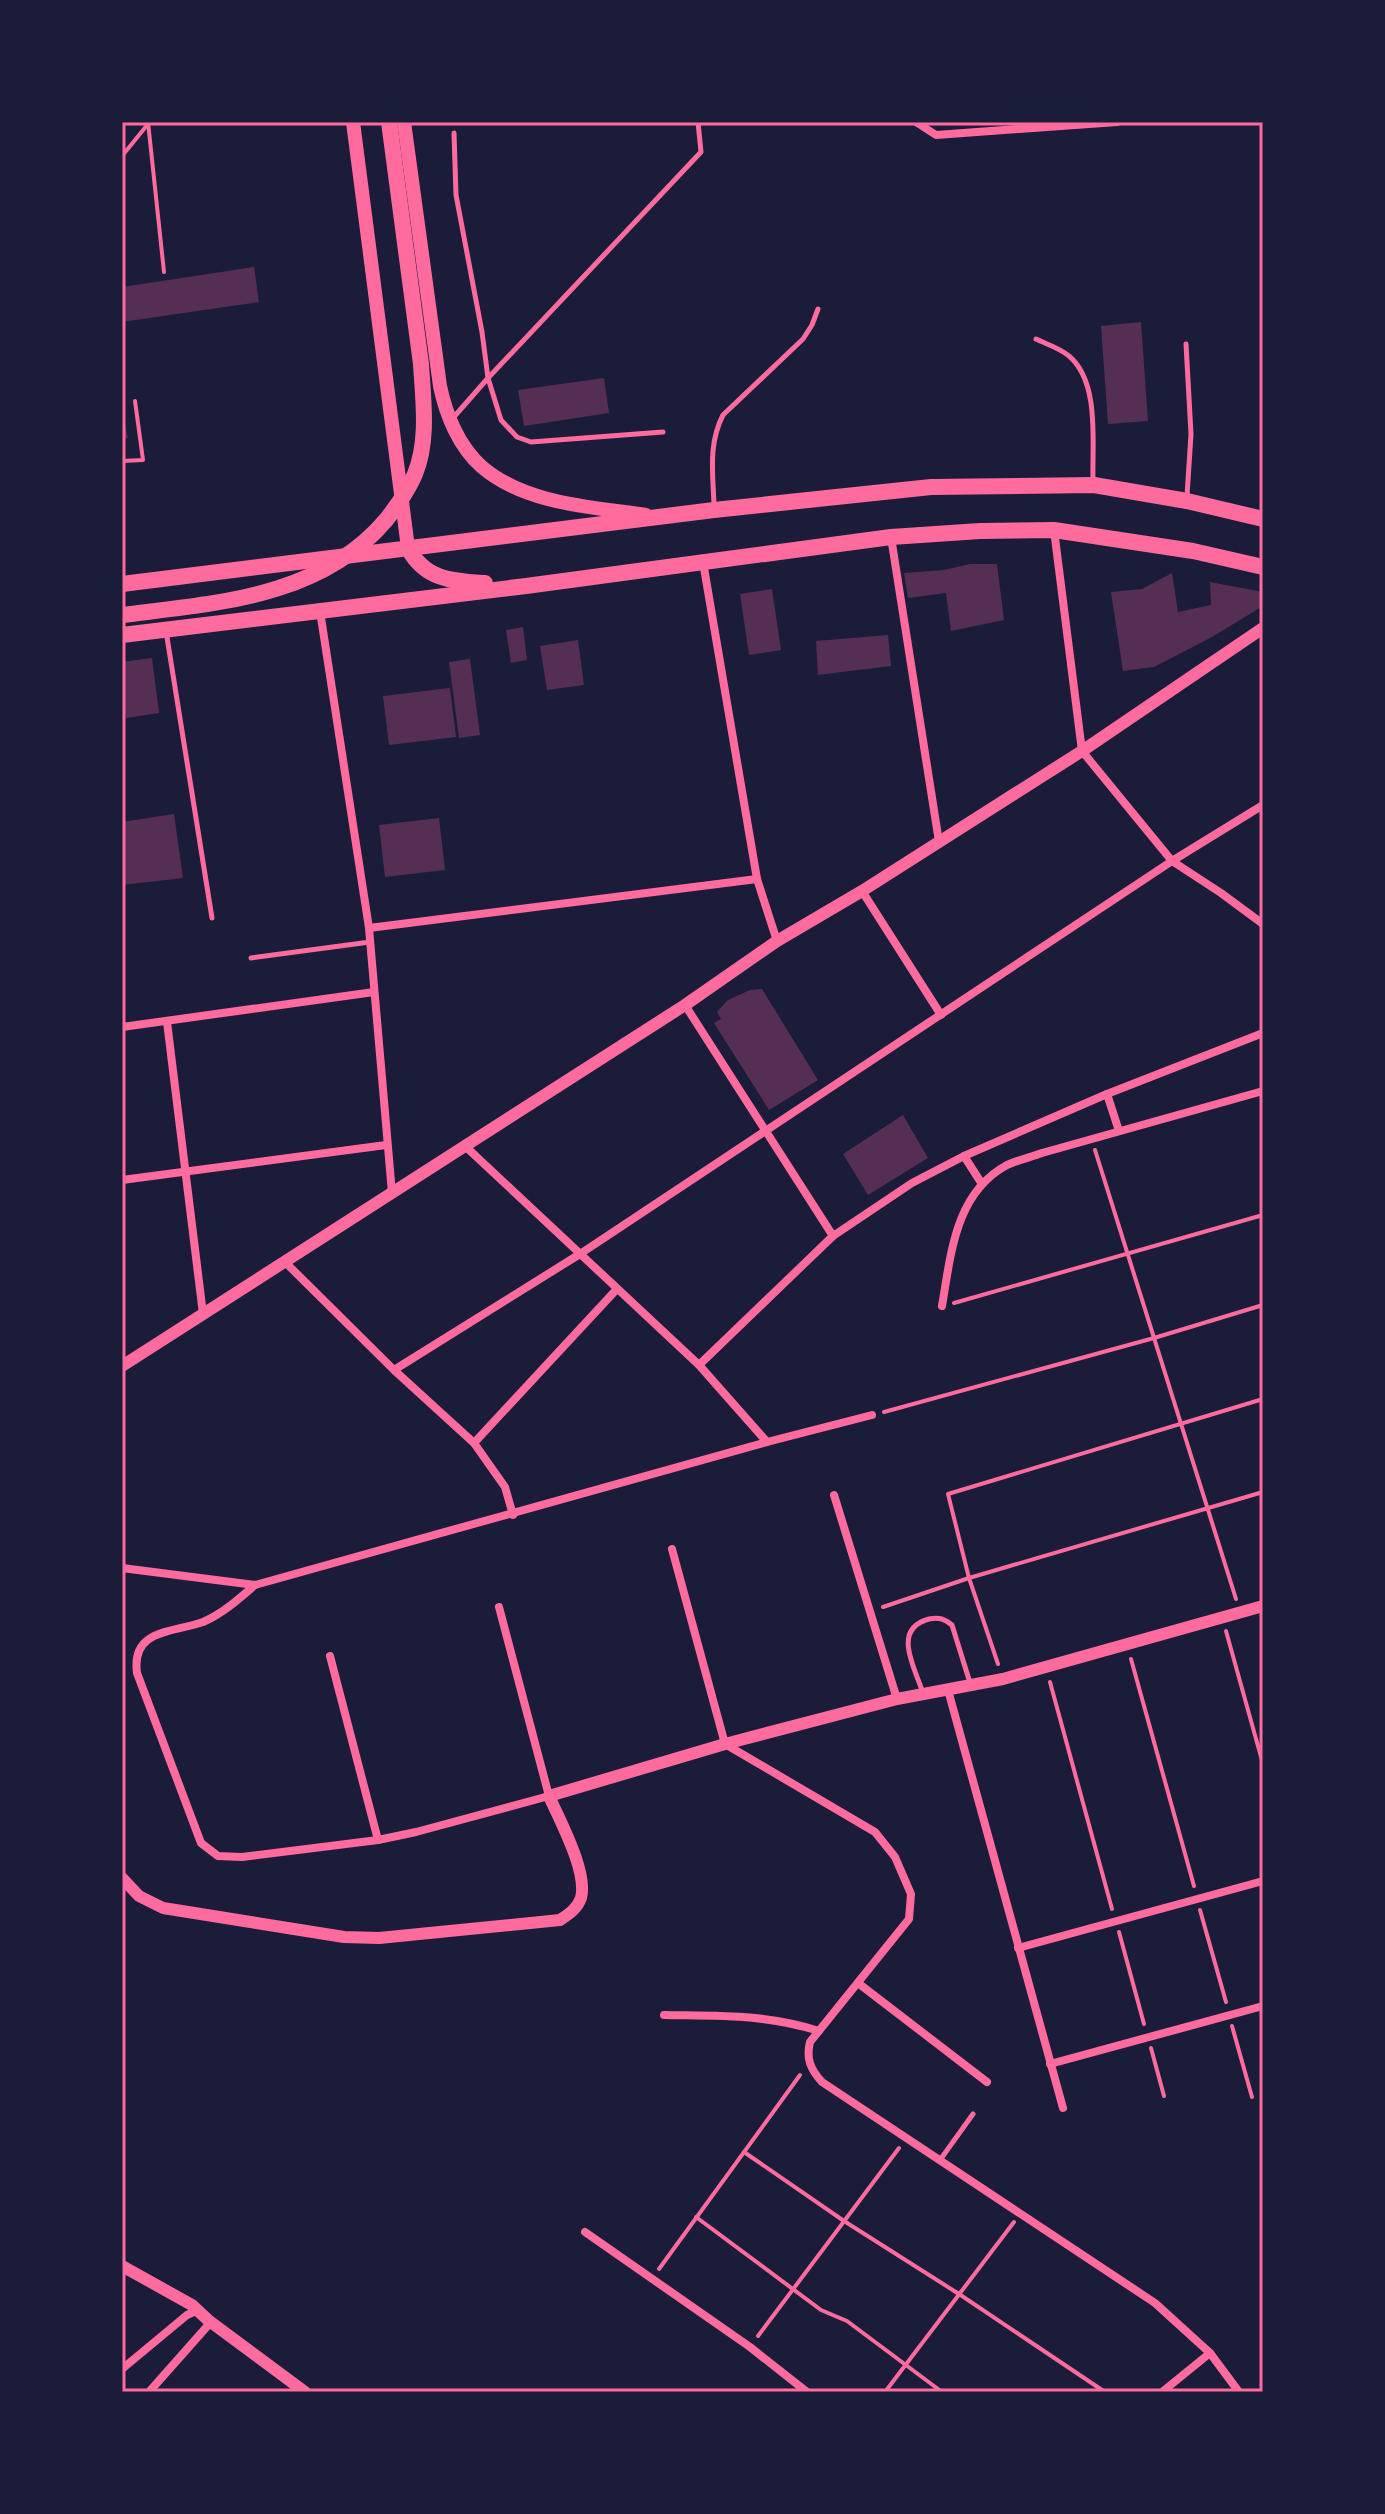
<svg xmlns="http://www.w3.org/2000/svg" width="1385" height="2514" viewBox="0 0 1385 2514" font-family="Commissioner,sans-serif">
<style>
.building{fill:#542f53}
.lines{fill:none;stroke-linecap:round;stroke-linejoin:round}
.path{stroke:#ff6b9d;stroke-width:4}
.service{stroke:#ff6b9d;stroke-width:5}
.minor{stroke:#ff6b9d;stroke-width:8}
.tertiary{stroke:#ff6b9d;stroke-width:12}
.secondary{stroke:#ff6b9d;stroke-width:14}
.primary{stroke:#ff6b9d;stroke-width:16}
.neatline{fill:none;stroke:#ff6b9d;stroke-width:3}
</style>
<rect width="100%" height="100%" fill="#1b1b3a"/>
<g class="building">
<polygon points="254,267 259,302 122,322 122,287"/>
<polygon points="1141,322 1148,421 1108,424 1101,326"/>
<polygon points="604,378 609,413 524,426 518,390"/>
<polygon points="122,412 128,438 122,439"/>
<polygon points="970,564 997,564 1004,620 951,631 946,593 908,598 904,573 944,570"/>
<polygon points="1172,573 1178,612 1211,605 1210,582 1263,592 1263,606 1212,637 1154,667 1123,671 1111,592 1142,589"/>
<polygon points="772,589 781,650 749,655 740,594"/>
<polygon points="523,627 527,660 511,663 506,630"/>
<polygon points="888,635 891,666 818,675 816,641"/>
<polygon points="578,640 584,685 547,690 540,646"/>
<polygon points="152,658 159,713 126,718 122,689 122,662"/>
<polygon points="470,659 480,735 459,738 449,662"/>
<polygon points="450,688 456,737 389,745 383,696"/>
<polygon points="174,814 183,878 122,885 122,822"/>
<polygon points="439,818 445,870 385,877 379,825"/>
<polygon points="762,989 818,1080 769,1110 714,1023 721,1019 717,1012 728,1000 750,990"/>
<polygon points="903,1115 928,1158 868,1195 843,1154"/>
</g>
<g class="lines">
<g class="path">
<polyline points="148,122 164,272"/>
<polyline points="122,156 148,124"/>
<polyline points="122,461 143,460 135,401"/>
<polyline points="1095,1150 1236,1599"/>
<polyline points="954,1303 1263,1215"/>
<polyline points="884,1412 1154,1338 1263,1305"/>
<polyline points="883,1607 969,1578 1263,1492"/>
<polyline points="1226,1631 1263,1764"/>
<polyline points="1131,1659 1194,1886"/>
<polyline points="998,1664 969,1578 948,1494 1263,1399"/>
<polyline points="1050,1682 1112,1909"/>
<polyline points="1200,1910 1226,2002"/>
<polyline points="1119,1932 1144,2024"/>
<polyline points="1232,2026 1252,2097"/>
<polyline points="1151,2048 1164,2096"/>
<polyline points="744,2152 844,2221 959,2294 1105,2392"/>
<polyline points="696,2217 821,2310 847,2321 942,2392"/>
<polyline points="659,2269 800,2075"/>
<polyline points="758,2336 899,2148"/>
<polyline points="885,2392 1014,2222"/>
</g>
<g class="service">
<polyline points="454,133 456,195 482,332 488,378 501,420 517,437 531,442 663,432"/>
<path d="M1036,339C1046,344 1060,348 1069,356C1100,382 1092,443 1093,480"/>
<polyline points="1186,344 1191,434 1187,496"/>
<polyline points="453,418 488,378 701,152 698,122"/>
<path d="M714,505C713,474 708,444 723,415L803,339L812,325L818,309"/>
<polyline points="166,631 212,918"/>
<polyline points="251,958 370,942"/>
<path d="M923,1693C915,1668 891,1629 929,1619C939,1617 945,1619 952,1625L971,1686"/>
<polyline points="940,2160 973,2114"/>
</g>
<g class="minor">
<polyline points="916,122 936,135 1117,122"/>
<polyline points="1054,530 1082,751 1172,861 1221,893 1263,924"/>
<polyline points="891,537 939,842"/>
<polyline points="703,562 757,879 777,941"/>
<polyline points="320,611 369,928 392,1193"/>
<polyline points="862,891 941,1015"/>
<polyline points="369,928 757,879"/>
<polyline points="685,1005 833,1236"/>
<polyline points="167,1022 203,1314"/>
<polyline points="122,1027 374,992"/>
<polyline points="1107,1094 1119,1131"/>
<polyline points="465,1146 699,1365 767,1442"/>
<polyline points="964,1156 982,1184"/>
<polyline points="122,1180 386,1145"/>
<polyline points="285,1262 394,1370 474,1443 505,1487 513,1515"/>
<path d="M942,1306C951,1254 955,1193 1007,1165C1018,1160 1031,1157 1042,1153L1263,1091"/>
<polyline points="699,1365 833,1236 912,1183 964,1156 1107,1094 1263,1033"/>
<polyline points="394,1370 580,1254 1172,861 1263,805"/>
<polyline points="474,1443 616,1290"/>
<polyline points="834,1495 897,1699"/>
<path d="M672,1549L725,1744L875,1832L895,1857L911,1894L909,1919L810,2042C806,2058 810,2069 822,2082L1155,2303L1210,2353L1239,2392"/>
<polyline points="122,1568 255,1585 767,1442 872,1415"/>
<path d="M255,1585C239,1599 222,1614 203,1622C172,1633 131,1629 137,1673L201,1843L218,1856L242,1857L378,1840L416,1832L549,1796L499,1607"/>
<polyline points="330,1656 378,1840"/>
<polyline points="948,1690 1063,2108"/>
<polyline points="1018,1948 1263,1881"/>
<polyline points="858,1983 987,2082"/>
<path d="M664,2015C720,2016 765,2014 819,2031"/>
<polyline points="1050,2064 1263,2006"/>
<polyline points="585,2232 750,2347 807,2392"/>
<polyline points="122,2369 187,2315 198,2310"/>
<polyline points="149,2392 211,2322"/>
<polyline points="1162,2392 1210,2353"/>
</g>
<g class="tertiary">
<polyline points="122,1366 685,1005 777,941 862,891 1082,751 1263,628"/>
<path d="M122,1878L139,1896L163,1908L344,1937L379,1938L560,1920C569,1914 577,1909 581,1898C588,1872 560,1821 549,1796L725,1744L897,1699L1003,1679L1263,1606"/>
<polyline points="122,2266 192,2305 208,2320 305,2392"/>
</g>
<g class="secondary">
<polyline points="353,122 408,548"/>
<path d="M404,122L440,386C446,415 459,447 482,467C525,504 592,507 646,515"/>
</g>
<g class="primary">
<path d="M408,548C425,580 452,581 485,583"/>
<polyline points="122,584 714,510 931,487 1094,485 1187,501 1263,519"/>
<path d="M122,615C216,603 320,598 386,520C397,506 408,491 415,474C429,440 423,399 421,364L389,122"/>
<polyline points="122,635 526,586 891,537 980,531 1054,530 1193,551 1263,567"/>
</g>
</g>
<rect width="1385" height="2514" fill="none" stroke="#1b1b3a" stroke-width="248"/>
<rect x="124" y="124" width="1137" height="2266" class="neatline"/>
</svg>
